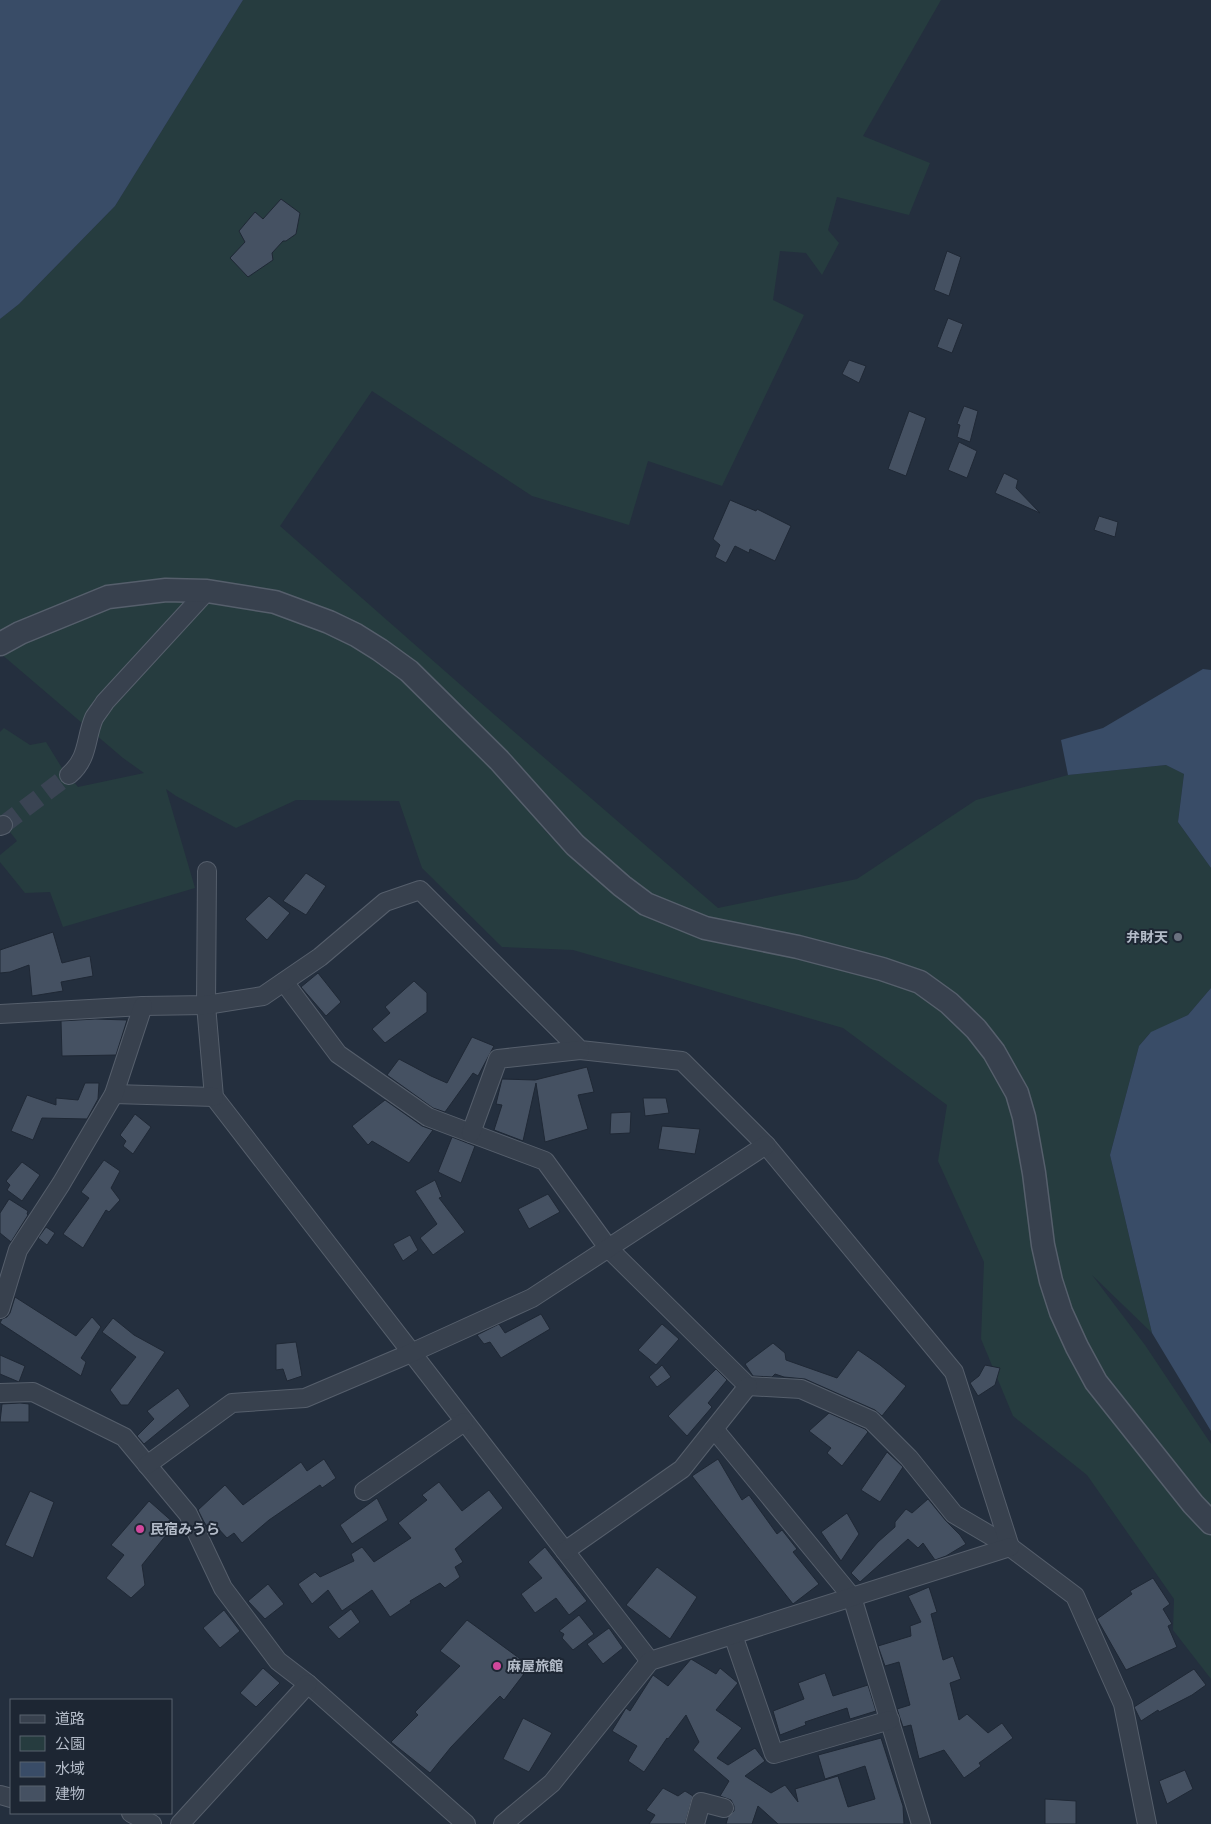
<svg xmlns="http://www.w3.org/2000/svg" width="1211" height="1824" viewBox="0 0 1211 1824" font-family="'Golos Text','Noto Sans JP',sans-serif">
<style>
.green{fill:#263c3f;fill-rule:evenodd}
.water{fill:#394c67}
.building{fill:#455162;stroke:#1f2835}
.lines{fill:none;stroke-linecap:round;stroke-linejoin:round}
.minor-tunnel{stroke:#3a4453;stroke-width:18;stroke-dasharray:18 9;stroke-linecap:butt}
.minor-casing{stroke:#565f6c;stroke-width:20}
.tertiary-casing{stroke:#565f6c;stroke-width:25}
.minor{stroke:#38414e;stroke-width:18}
.tertiary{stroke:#38414e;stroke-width:22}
.worship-dot{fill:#6b7280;stroke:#1d2633;stroke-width:2}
.hotel-dot{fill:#d1479c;stroke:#1d2633;stroke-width:2}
.labels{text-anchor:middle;stroke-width:4;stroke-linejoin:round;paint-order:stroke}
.poi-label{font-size:14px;font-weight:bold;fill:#b4bcc9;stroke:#1d2633;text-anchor:start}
</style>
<rect width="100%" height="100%" fill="#242f3e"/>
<path class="green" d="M243,0H941L863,136L930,163L909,215L837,197L828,230L839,243L822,275L806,253L780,251L773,300L804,315L722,486L648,461L629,525L532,496L372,391L280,526L496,716L718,908L857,879L976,800L1068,775L1166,765L1184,774L1178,822L1211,868V988L1188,1015L1149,1034L1139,1046L1110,1155L1152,1333L1092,1275L1145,1345L1211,1444V1679L1173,1630L1174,1599L1087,1475L1013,1416L981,1339L984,1262L938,1161L947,1105L843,1028L573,950L502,947L422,868L399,801L296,800L236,828L176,796L166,789L195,888L63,927L50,892L25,893L0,862V855L17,841L0,819V732L4,728L30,745L46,742L62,768L78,787L144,773L123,758L0,653V319L19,304L115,206ZM483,752L626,899L547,833Z"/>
<g class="water">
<polygon points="0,0 243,0 115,206 19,304 0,319"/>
<polygon points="1203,669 1211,670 1211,868 1178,822 1184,774 1166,765 1068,775 1061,740 1103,728"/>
<polygon points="1211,988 1211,1431 1152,1333 1110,1155 1139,1046 1151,1032 1188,1015"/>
</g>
<g class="building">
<polygon points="281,199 300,213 296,234 286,241 283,241 272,253 273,260 248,277 230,258 245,242 239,231 255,212 263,219"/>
<polygon points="947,251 961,257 949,296 934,290"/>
<polygon points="948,318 963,324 952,353 937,347"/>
<polygon points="849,360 866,366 859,383 842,374"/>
<polygon points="964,406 978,411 970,442 957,437 960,425 957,424"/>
<polygon points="909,411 926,418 906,476 888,469"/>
<polygon points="959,442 977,451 967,478 948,470"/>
<polygon points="1004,473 1018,480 1016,488 1040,513 995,493"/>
<polygon points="730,500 756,511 757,509 791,526 775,561 750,549 749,553 735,546 726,563 715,557 720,545 713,539"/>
<polygon points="1099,516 1118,522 1115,537 1094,530"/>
<polygon points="306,873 326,886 306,915 283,901"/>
<polygon points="269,896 290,913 267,940 245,919"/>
<polygon points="53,932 62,963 90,956 93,976 61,982 63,991 32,996 29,965 10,972 0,973 0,950"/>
<polygon points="318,973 341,1002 326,1016 301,987"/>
<polygon points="414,981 427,993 427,1012 385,1043 372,1029 390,1013 385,1007"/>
<polygon points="95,1019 127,1020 116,1055 62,1056 61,1021"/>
<polygon points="472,1037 494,1046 478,1076 473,1073 445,1112 433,1108 387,1075 399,1059 431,1076 447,1083"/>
<polygon points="587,1067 594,1092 578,1095 588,1129 545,1142 536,1083 523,1141 494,1130 502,1105 496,1104 502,1079 535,1080"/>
<polygon points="85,1083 99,1083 98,1099 87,1119 42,1118 33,1140 11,1131 27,1095 56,1105 56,1098 78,1100"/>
<polygon points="643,1098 666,1098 669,1113 645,1116"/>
<polygon points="385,1100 422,1126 433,1130 409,1163 372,1141 368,1145 352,1126"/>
<polygon points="631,1112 630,1133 610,1134 611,1113"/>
<polygon points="135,1114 151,1127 133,1154 123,1146 126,1141 120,1135"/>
<polygon points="662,1126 700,1129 695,1154 658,1149"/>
<polygon points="452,1137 475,1146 461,1183 438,1172"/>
<polygon points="104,1160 120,1171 111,1188 120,1200 109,1212 106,1210 83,1248 63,1234 89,1198 81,1192"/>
<polygon points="22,1162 40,1175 22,1201 7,1190 10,1185 6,1181"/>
<polygon points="435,1180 442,1197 439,1198 465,1232 433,1255 420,1238 437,1224 415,1191"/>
<polygon points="548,1194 560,1212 529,1229 518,1209"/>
<polygon points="9,1199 28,1211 27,1214 28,1215 11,1242 0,1233 0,1213"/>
<polygon points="46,1227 55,1233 47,1245 38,1238"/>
<polygon points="410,1235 418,1250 403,1261 393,1244"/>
<polygon points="15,1297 76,1336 92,1317 101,1327 81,1358 86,1362 81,1376 0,1323 2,1319 7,1317 10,1313"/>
<polygon points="541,1314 550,1329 501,1358 490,1342 484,1344 477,1335 499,1324 505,1333"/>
<polygon points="113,1318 134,1335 165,1352 128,1405 121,1405 110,1390 136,1357 102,1332"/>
<polygon points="662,1324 679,1339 656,1365 638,1350"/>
<polygon points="296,1342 302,1376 287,1381 283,1369 276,1370 276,1344"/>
<polygon points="773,1343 785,1353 786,1360 837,1378 858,1350 880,1365 906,1386 882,1416 875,1410 805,1379 784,1377 775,1374 772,1377 753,1376 745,1364"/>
<polygon points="0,1355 25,1366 19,1382 0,1374"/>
<polygon points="662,1365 671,1377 657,1387 649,1377"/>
<polygon points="985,1365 1000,1368 995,1385 978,1396 970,1383 979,1376"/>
<polygon points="716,1369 727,1380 708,1403 712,1407 687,1436 668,1416"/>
<polygon points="178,1388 190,1406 144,1444 137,1436 154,1419 147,1411"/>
<polygon points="20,1403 29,1404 29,1422 0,1422 2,1404"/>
<polygon points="829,1413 865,1429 868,1432 842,1466 827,1453 831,1448 809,1431"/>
<polygon points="887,1452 903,1467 880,1502 861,1490"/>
<polygon points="324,1459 336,1478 322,1488 320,1485 269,1520 242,1543 234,1533 227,1538 215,1525 209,1529 204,1522 198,1510 225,1485 243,1505 301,1462 307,1471"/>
<polygon points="718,1459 742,1500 749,1495 777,1534 782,1530 797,1549 793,1552 819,1584 793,1604 692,1476"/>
<polygon points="439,1482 462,1511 489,1490 503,1508 455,1549 463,1562 455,1567 460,1577 445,1588 440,1583 410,1601 411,1603 390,1617 372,1590 342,1611 328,1590 312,1604 298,1584 315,1572 320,1577 354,1561 351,1554 362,1547 374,1562 411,1538 398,1523 427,1500 422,1495"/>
<polygon points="30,1491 54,1502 33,1558 5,1545"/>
<polygon points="377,1498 388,1520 352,1544 340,1525"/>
<polygon points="928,1499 946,1521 960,1535 966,1544 946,1556 935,1560 923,1543 918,1548 908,1539 860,1582 851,1573 878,1542 895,1527 895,1522 906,1509 912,1513"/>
<polygon points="149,1501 175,1524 142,1565 145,1585 131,1598 106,1578 124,1555 111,1545"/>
<polygon points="847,1513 859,1534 841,1561 821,1532"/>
<polygon points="545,1547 587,1601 569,1615 556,1598 535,1613 521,1594 542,1578 528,1562"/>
<polygon points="657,1567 697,1597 670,1639 626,1605"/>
<polygon points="1153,1578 1170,1604 1163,1609 1172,1624 1168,1626 1177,1647 1126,1670 1097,1619 1132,1594 1130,1591"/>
<polygon points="268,1584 284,1604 265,1619 248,1601"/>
<polygon points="929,1587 937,1612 931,1614 943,1660 953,1656 961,1679 950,1683 959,1720 967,1714 988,1733 1002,1723 1013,1738 979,1763 981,1766 964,1778 944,1750 919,1759 911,1725 903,1727 897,1709 910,1705 899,1662 885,1666 878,1646 911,1636 910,1626 921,1622 908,1596"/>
<polygon points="351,1609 360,1622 339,1639 328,1627"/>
<polygon points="224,1610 240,1631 220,1648 203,1628"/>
<polygon points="579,1615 594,1634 573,1650 562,1638 564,1634 559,1631"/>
<polygon points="467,1620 530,1666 504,1700 500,1696 451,1747 430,1773 391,1742 418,1715 415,1712 460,1666 440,1651"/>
<polygon points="609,1628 623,1648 603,1664 587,1644"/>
<polygon points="691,1659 716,1674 720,1668 738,1683 716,1710 742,1728 717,1758 728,1765 755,1748 765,1761 745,1776 771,1793 785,1785 798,1802 795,1789 838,1776 848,1807 875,1799 865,1766 825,1779 818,1755 881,1738 903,1806 904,1824 778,1824 758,1806 752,1824 726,1824 728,1817 734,1811 734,1806 731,1800 720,1796 729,1781 693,1750 699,1742 686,1715 668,1739 667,1738 644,1772 628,1761 637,1746 612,1731 626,1708 630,1711 653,1675 668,1686"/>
<polygon points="263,1668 280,1683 256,1707 240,1693"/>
<polygon points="1194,1669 1206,1685 1192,1695 1159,1712 1158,1710 1141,1721 1134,1707"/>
<polygon points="825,1673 833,1696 868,1685 876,1711 850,1719 847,1708 805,1722 806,1725 780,1735 773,1711 804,1699 798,1683"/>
<polygon points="523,1718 552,1733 529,1772 503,1759"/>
<polygon points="1185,1770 1193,1789 1167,1804 1159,1781"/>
<polygon points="663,1788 678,1796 685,1791 693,1796 685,1824 649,1824 655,1815 646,1810"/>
<polygon points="1045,1799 1076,1801 1076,1824 1045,1824"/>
</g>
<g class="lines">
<polyline class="minor-tunnel" points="3,825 69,775"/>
<g class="minor-casing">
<g id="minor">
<path d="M69,775C89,758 85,739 94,718C97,713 102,707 105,702L207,591"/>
<polyline points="0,826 3,825"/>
<polyline points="207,871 206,1005 214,1097 650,1661"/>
<polyline points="284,982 338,1054 428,1117 545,1161 609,1249 748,1386 801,1389 871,1420 909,1458 954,1514 1010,1547 1075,1596 1123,1704 1147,1824"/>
<polyline points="0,1014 143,1006 206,1005 263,996 320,957 385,902 420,890 580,1050 682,1061 766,1145 954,1372 1010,1547"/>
<polyline points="114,1094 214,1097"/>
<polyline points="471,1133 498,1059 580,1050"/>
<polyline points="0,1309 18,1250 61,1184 114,1094 143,1006"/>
<polyline points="0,1393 33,1392 124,1437 188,1514 223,1588 278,1661 308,1684 466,1824"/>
<polyline points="714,1429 852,1597 921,1824"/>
<polyline points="147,1465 232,1403 305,1398 411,1353 532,1298 766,1145"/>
<polyline points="364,1491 464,1422"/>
<polyline points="565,1551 682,1469 748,1386"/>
<polyline points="733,1635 774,1754 890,1720"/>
<polyline points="0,1795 11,1798"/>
<polyline points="131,1813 152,1824"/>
<polyline points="180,1824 308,1684"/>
<polyline points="503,1824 552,1783 650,1661 1010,1547"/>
<polyline points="695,1824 701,1802 724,1808"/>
</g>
</g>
<g class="tertiary-casing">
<polyline id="tertiary" points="0,644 20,633 108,597 166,590 207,591 275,602 329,622 356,635 380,650 409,671 499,760 575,845 622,886 646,904 705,928 798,947 882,969 920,982 949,1003 976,1029 994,1052 1017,1093 1024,1117 1034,1173 1043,1245 1051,1281 1061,1312 1077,1347 1096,1382 1193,1504 1211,1523"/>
</g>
<use href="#minor" class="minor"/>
<use href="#tertiary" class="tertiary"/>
</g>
<circle class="worship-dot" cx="1178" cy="937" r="5"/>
<g class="hotel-dot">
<circle cx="140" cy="1529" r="5"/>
<circle cx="497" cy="1666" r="5"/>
</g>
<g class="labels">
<g class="poi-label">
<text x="1168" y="942" text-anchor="end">弁財天</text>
<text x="150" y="1534">民宿みうら</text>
<text x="507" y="1671">麻屋旅館</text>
</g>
</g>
<rect x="10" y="1699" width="162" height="115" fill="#1d2633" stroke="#59626f"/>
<rect x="20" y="1715" width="25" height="8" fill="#38414e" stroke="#59626f"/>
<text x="55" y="1724" font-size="15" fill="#b4bcc9">道路</text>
<rect x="20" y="1736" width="25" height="15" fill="#263c3f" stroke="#59626f"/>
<text x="55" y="1749" font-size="15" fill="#b4bcc9">公園</text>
<rect x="20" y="1762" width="25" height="15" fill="#394c67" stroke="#59626f"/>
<text x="55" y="1774" font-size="15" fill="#b4bcc9">水域</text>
<rect x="20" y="1786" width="25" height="15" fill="#455162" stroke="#59626f"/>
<text x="55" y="1799" font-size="15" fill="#b4bcc9">建物</text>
</svg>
